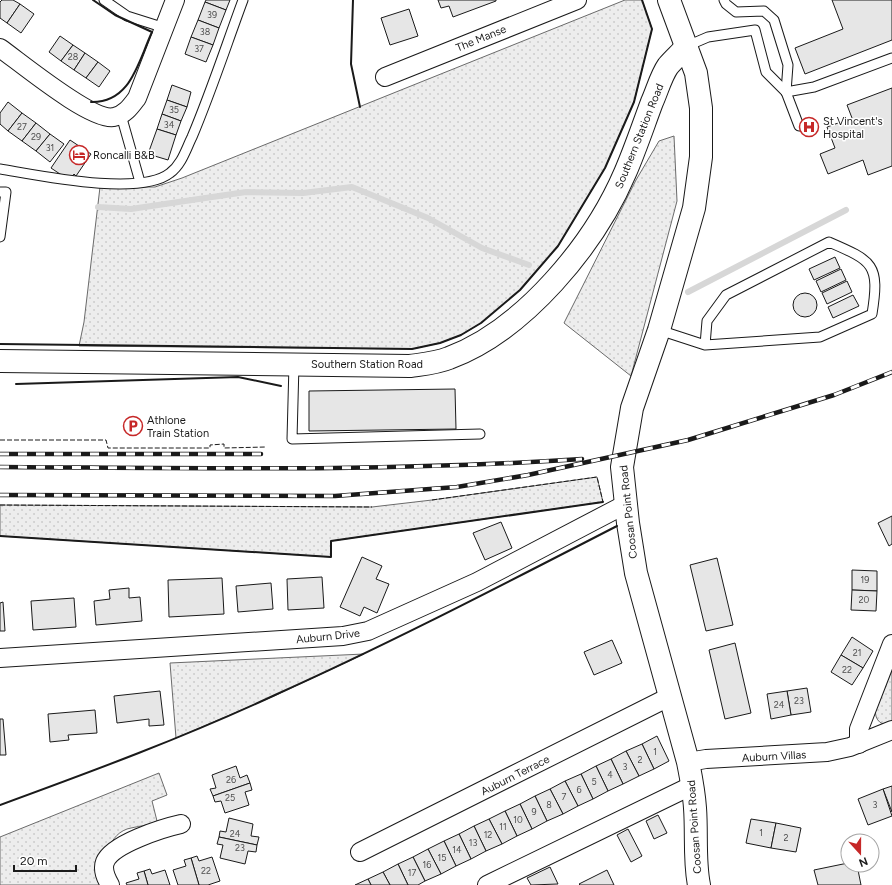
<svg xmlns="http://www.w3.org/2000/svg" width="892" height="885" viewBox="0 0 892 885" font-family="Figtree,sans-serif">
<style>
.grass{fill:url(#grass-dots);stroke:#6a6a6a}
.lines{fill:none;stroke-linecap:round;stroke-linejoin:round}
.stream{stroke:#d7d7d7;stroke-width:6}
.building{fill:#e6e6e6;stroke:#1a1a1a}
.lane-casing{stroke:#1a1a1a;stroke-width:11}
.street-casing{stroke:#1a1a1a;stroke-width:20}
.secondary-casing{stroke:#1a1a1a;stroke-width:24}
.lane{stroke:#fff;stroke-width:9}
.street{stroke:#fff;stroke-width:18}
.secondary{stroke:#fff;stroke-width:22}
.rail-casing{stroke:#1a1a1a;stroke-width:4.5}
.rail{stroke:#fff;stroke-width:3;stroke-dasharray:9;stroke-linecap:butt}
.fence{stroke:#1a1a1a;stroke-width:1;stroke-dasharray:5 2;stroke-linecap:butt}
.wall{stroke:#1a1a1a;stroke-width:2}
.labels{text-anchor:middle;stroke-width:3;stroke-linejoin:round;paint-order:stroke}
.number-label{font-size:9px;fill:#4d4d4d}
.street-label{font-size:11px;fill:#1a1a1a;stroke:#fff}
.poi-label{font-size:11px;fill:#1a1a1a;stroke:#fff;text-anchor:start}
</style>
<defs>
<pattern id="grass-dots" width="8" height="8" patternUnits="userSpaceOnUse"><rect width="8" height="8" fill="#ededed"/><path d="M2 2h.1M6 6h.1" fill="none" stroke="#cbcbcb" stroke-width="1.8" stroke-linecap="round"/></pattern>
</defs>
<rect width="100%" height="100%" fill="#fff"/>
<g class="grass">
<polygon points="625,0 642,0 652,29 634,102 605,168 558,246 520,290 481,323 461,335 440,343 412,349 79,346 84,322 100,187 155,187 182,178"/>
<polygon points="674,136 677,201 631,376 564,323 636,180 659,141"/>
<polygon points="597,477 603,502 331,541 331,557 0,536 0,505 372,507 432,500"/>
<polygon points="364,654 274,696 176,738 170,663"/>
<path d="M892,670V722L883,724C864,716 886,682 892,670Z"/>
<path d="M159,773L167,795L152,801L157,821C147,826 138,826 127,829C105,837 105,866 102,885H0V837Z"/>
</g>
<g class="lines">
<g class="stream">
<polyline points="98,207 131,209 246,192 303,193 352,187 428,218 482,248 529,265"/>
<polyline points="688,292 846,210"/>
</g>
</g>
<g class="building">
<polygon points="2,0 13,0 20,4 7,23 0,18 0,2"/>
<polygon points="206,0 230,0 226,10 205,2"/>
<polygon points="438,0 496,0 496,1 453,17 449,6 441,8"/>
<polygon points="832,0 892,0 892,40 805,74 795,48 843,29"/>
<polygon points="205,2 226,10 219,28 198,20"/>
<polygon points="20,4 34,14 21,33 7,23"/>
<polygon points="409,9 418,36 390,45 381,18"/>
<polygon points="198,20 219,28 213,45 191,37"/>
<polygon points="60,36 73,45 61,61 49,52"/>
<polygon points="191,37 213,45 206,62 185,54"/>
<polygon points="73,45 85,53 74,70 61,61"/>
<polygon points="85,53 98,62 86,78 74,70"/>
<polygon points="98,62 110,71 99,87 86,78"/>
<polygon points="172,85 191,92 187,107 167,100"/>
<polygon points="892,88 892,166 868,175 863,160 828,174 820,154 835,148 827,127 852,118 847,105"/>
<polygon points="167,100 187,107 181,121 162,114"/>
<polygon points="8,102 22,113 8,131 0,124 0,113"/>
<polygon points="22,113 36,123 22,141 8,131"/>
<polygon points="162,114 181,121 176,135 157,129"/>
<polygon points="36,123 50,134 36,151 22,141"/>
<polygon points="157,129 176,135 168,160 148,154"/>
<polygon points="50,134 64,144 50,162 36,151"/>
<polygon points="70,140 91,154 76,176 74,174 71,178 66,178 51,168"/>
<polygon points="835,257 840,268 814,280 809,269"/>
<polygon points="841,269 846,280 821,292 816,281"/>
<polygon points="847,281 852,292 827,304 822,293"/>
<circle cx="805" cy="305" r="12"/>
<polygon points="853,295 859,306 833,318 828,307"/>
<polygon points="455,389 456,429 309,431 309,391"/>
<polygon points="892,516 892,544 889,546 878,523"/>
<polygon points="501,522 512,548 485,560 473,533"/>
<polygon points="362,557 382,566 376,579 389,584 377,613 364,607 360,616 340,607"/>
<polygon points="717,558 733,625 706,631 690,565"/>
<polygon points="852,570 877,571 877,591 852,590"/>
<polygon points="322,577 324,608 288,610 287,579"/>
<polygon points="222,578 224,614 169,617 168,580"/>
<polygon points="271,583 273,609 238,612 236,586"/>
<polygon points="129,588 129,598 140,597 142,621 96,625 94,601 110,599 109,590"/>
<polygon points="852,590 877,591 876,611 851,610"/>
<polygon points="74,598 76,627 33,630 31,601"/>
<polygon points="3,602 5,631 0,631 0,603"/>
<polygon points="852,637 873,651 863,668 841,655"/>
<polygon points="612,640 622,663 594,675 584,652"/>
<polygon points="735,643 751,713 725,719 709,650"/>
<polygon points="841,655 863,668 852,685 831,672"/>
<polygon points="807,688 811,712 791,715 787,691"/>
<polygon points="160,691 164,725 149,726 149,719 117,723 114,696"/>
<polygon points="787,691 791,715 771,719 767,694"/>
<polygon points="95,710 97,733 68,735 69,740 50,742 48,714"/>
<polygon points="0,719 3,719 6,755 0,755"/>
<polygon points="657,736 669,761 654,769 642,744"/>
<polygon points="642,744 654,769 639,776 626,751"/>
<polygon points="626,751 639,776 623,784 611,759"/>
<polygon points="611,759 623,784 608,791 596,766"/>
<polygon points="236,766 240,778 247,775 250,783 213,796 210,789 216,788 212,775"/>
<polygon points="596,766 608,791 593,799 581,774"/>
<polygon points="581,774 593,799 578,806 565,781"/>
<polygon points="565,781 578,806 563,814 550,789"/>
<polygon points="250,783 252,790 245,792 249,805 225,813 221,801 215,802 213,796"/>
<polygon points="892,786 892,812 883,789"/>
<polygon points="550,789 563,814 547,821 535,796"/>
<polygon points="883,789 892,816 868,825 858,799"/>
<polygon points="535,796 547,821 532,829 520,804"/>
<polygon points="520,804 532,829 517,836 505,811"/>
<polygon points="505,811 517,836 502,844 489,819"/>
<polygon points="658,815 667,833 654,839 646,821"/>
<polygon points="229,818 253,824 251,836 259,837 257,845 219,837 220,831 226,832"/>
<polygon points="489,819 502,844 486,851 474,826"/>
<polygon points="751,819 776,823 771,848 746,843"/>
<polygon points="776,823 801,828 796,852 771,848"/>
<polygon points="474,826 486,851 471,859 459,834"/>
<polygon points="628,829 642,856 631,862 617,835"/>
<polygon points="459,834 471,859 456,866 444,841"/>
<polygon points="219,837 257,845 256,852 248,851 245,864 220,858 223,845 217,844"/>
<polygon points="444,841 456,866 441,874 428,849"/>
<polygon points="428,849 441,874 425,881 413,857"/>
<polygon points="197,856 199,861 212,857 220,881 208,885 199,885 191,858"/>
<polygon points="413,857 425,881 418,885 408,885 398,864"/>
<polygon points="191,858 199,885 178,885 173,870 186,866 184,860"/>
<polygon points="848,863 848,865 857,865 861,885 818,885 814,870"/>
<polygon points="398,864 408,885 390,885 383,872"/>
<polygon points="550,867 558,884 531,885 527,878"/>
<polygon points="150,869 152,874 165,870 170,885 148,885 144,871"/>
<polygon points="607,870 614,885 580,885 579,884"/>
<polygon points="144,871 148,885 127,885 126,883 139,879 137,873"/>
<polygon points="383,872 390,885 371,885 368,879"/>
<polygon points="368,879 371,885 355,885"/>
</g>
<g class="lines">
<g class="lane-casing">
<g id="lane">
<polyline points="104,0 127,16 165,28"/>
<polyline points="724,0 726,4 736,12 764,11 774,20 788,65 786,92 799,126"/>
<polyline points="687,46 708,37 755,30 766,72 786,92"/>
<polyline points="786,92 814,87 892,58"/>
<polyline points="121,115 140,182"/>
<path d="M0,169C37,175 140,197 170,173C182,164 186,149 192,137C211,92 226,46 243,0"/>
<polyline points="0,192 6,192 0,237"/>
<path d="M659,330L705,345L820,337L872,314C880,264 873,261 829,242L726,295L707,321L705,345"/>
<polyline points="294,364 292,439 480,434"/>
</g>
</g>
<g class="street-casing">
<g id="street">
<path d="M0,48C20,62 92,122 114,117C125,115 131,106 137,98L175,0"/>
<polyline points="385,77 577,0"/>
<polyline points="0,658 343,636 368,631 477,582 626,504"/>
<polyline points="859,744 859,729 892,644"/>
<polyline points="688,762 706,759 827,752 850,747 892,730"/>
<polyline points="360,852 669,697"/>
<path d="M110,885C106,878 102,870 105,862C112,844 163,828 181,824"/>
<polyline points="487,885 693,785"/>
</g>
</g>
<g class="secondary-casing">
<g id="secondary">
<path d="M669,0L696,73L701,108V157L694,208L659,330L632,408L622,467L628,523L636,573L688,762C691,777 694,792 695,808C697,834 694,860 699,885"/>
<path d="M0,361L410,366C424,364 437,363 449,358C524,330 594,245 625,173C635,150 643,126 652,102C657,91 661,76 668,66C674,59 681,53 687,46"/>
</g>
</g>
<use href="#lane" class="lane"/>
<use href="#street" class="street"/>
<use href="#secondary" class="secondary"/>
<g class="rail-casing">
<g id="rail">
<polyline points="0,454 261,454"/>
<path d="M0,467C194,468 388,472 582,459"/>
<polyline points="0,495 335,496 457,487 528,475 688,440 834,395 892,372"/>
</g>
</g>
<use href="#rail" class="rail"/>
<g class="fence">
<polyline points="0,440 106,440 108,448 210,448 210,445 224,444 224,448 266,447"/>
<polyline points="432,500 597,477 603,502"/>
<polyline points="0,505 372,507"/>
</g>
<g class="wall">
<polyline points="353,0 351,64 360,107"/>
<path d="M91,102C131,103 138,62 152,32L115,15L93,0"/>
<polyline points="0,344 412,349 440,343 461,335 481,323 520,290 558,246 605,168 634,102 652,29 642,0"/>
<polyline points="16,384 238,377 281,386"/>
<polyline points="0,536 331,557 331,541 603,502"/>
<path d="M0,805C93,771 185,737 275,695C391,643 504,584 617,526"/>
</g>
</g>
<defs>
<g id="hospital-ring" transform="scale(1)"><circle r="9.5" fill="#fff" stroke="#c62828" stroke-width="1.5"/><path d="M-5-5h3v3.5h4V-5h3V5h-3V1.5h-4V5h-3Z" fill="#c62828"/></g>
<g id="hotel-ring" transform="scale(1)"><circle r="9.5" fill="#fff" stroke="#c62828" stroke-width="1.5"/><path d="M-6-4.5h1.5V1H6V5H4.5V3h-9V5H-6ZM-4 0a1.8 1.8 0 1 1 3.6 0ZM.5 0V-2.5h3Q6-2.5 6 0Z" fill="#c62828"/></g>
<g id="parking-ring" transform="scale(1)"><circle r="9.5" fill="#fff" stroke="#c62828" stroke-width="1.5"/><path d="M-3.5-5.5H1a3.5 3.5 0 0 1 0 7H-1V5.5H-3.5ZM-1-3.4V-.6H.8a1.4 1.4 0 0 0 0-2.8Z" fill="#c62828"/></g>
</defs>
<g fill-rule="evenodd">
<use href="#hospital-ring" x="809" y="127"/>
<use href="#hotel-ring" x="79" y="155"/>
<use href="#parking-ring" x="133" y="426"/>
</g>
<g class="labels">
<g class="number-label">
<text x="212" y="18">39</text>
<text x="205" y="35">38</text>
<text x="199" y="52">37</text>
<text x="73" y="60">28</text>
<text x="174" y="113">35</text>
<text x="169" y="128">34</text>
<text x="22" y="130">27</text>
<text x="36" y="140">29</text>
<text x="50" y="151">31</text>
<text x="865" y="583">19</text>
<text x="864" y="603">20</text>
<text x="857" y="656">21</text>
<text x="847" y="673">22</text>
<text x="799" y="704">23</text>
<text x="779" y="708">24</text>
<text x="655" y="755">1</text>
<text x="640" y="763">2</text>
<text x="625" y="770">3</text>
<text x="610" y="778">4</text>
<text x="231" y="783">26</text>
<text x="594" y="785">5</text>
<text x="579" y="793">6</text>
<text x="564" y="800">7</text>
<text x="230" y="801">25</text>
<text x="549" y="808">8</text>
<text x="875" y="808">3</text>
<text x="534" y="815">9</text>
<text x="518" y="823">10</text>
<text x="503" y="830">11</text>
<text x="761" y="836">1</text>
<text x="235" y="837">24</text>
<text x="488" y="838">12</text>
<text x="786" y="841">2</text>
<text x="473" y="846">13</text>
<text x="240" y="851">23</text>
<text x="457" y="853">14</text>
<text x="442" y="861">15</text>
<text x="427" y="868">16</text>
<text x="206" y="874">22</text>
<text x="412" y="876">17</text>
</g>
<g class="street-label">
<text transform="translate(481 38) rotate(-22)" y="4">The Manse</text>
<text transform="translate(639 136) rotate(-68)" y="4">Southern Station Road</text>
<text x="367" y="368">Southern Station Road</text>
<text transform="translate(628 512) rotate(-96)" y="4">Coosan Point Road</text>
<text transform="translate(328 636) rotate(-6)" y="4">Auburn Drive</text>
<text transform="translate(774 756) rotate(-3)" y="4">Auburn Villas</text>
<text transform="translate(515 775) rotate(-27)" y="4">Auburn Terrace</text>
<text transform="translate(694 827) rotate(-94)" y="4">Coosan Point Road</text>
</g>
<g class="poi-label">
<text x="823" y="125">St Vincent's<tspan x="823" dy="13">Hospital</tspan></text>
<text x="93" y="159">Roncalli B&amp;B</text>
<text x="147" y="424">Athlone<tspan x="147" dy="13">Train Station</tspan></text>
</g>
</g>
<g transform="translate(860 853) rotate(159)"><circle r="19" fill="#ffffff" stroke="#a3a3a3"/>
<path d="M0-3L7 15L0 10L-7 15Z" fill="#c62828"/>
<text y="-6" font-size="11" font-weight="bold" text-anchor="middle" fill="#1a1a1a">N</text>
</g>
<path d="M14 865v6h62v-6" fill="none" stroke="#1a1a1a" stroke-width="2"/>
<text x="20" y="865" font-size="12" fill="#1a1a1a" stroke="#ffffff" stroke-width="3" paint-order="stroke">20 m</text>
</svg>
